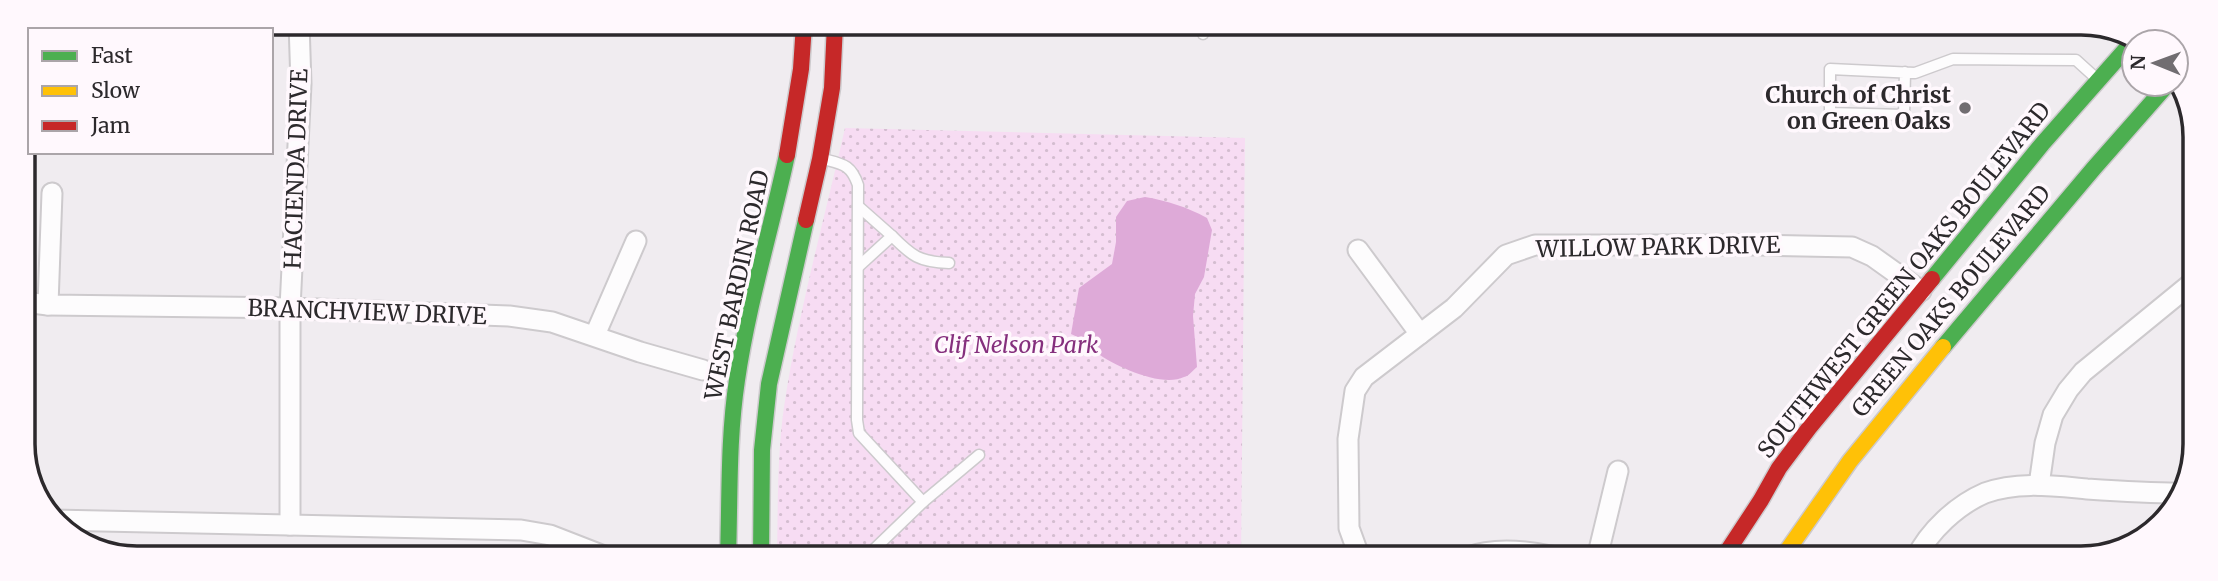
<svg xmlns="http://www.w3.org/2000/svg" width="2218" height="581" viewBox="0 0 2218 581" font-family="Merriweather,serif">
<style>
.park{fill:url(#park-dots)}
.water{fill:#deaad8}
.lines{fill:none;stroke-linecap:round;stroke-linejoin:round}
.lane-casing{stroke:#cdcacd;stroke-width:13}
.street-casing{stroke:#cdcacd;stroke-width:23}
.fast-casing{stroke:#cdcacd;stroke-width:19}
.slow-casing{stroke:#cdcacd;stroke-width:19}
.jam-casing{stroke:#cdcacd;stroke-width:19}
.lane{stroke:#fdfcfd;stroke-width:10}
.street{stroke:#fdfcfd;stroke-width:19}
.fast{stroke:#4caf50;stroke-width:16}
.slow{stroke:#ffc107;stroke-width:16}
.jam{stroke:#c62828;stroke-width:16}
.poi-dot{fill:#716d71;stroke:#fff8fd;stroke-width:2.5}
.labels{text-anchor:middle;stroke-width:7;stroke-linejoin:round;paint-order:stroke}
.poi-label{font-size:23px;font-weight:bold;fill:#2c292c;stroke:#fff8fd;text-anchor:end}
.street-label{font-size:23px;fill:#2c292c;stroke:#fff8fd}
.park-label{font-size:23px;font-style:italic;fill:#852f7d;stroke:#fff8fd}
.rim{fill:none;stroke:#2c292c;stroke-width:3.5}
</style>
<defs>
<pattern id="park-dots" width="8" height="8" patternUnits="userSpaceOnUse" patternTransform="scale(1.75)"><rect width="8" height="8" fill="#f7dcf3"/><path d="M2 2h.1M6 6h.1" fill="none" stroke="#d4bdd0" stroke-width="1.8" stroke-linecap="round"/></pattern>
</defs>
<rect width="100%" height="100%" fill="#f0ecf0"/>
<path class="park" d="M845,128L1245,138L1241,557H777C778,507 777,456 784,407C798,313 824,221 845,128Z"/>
<path class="water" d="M1145,197C1168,201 1187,207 1207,218L1212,230L1204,277L1195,294L1193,316L1197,367C1193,370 1189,376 1184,377C1162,388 1115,366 1097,353C1087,346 1082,338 1071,334L1079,288L1112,264L1116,242V217L1127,201Z"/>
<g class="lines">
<g class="lane-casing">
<g id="lane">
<polyline points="610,23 628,23"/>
<polyline points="1912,25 1917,28 2098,25"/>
<polyline points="1203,34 1203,24"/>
<polyline points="1905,72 1904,115 1830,113 1830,69 1915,73 1953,59 2076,60 2097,79"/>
<path d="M823,159C842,164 851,164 858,185L857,420L859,433L923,502L866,557"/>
<path d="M892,236C912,256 919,262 949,263"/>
<polyline points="858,267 892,236 858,206"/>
<polyline points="923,502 979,455"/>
</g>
</g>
<g class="street-casing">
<g id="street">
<polyline points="1358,250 1420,334"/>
<polyline points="24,302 48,305 290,308 509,316 552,322 640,352 703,370"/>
<polyline points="48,305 52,193"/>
<polyline points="595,335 636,241"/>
<polyline points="2039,485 2045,443 2053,415 2068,390 2083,372 2193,282"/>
<polyline points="53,520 521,530 550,535 604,556"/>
<polyline points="290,525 290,308 301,84 299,23"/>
<polyline points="1363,557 1357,550 1349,528 1348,439 1355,391 1364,377 1454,308 1506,255 1535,245 1760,245 1852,247 1872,256 1921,291"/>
<path d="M1468,557C1495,547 1529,551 1556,557"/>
<polyline points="1597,558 1618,471"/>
<path d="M1916,558C1929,531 1957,505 1985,493C2017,481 2054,486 2087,489C2117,491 2147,493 2178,493"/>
</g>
</g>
<g class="fast-casing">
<g id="fast">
<polyline points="1932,279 2043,143 2133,41"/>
<polyline points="1943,347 2094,168 2168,84"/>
<path d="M728,557C730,498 728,439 737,380C748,304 771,230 787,155"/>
<polyline points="761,557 762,450 769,384 806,220"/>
</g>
</g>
<g class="slow-casing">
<polyline id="slow" points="1782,558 1850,461 1943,347"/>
</g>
<g class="jam-casing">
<g id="jam">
<polyline points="787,155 801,69 804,24"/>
<polyline points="806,220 820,159 832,88 835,24"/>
<polyline points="1723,558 1761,500 1779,468 1809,428 1932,279"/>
</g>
</g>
<use href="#lane" class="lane"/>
<use href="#street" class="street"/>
<use href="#fast" class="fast"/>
<use href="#slow" class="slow"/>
<use href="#jam" class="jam"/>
</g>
<circle class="poi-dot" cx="1965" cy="108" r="7"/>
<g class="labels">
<g class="poi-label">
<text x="1951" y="103">Church of Christ<tspan x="1951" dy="26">on Green Oaks</tspan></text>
</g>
<g class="street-label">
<text transform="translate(296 169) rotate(-88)" y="8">HACIENDA DRIVE</text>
<text transform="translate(1658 247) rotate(-1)" y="8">WILLOW PARK DRIVE</text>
<text transform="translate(1904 280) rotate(-51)" y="8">SOUTHWEST GREEN OAKS BOULEVARD</text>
<text transform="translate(737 285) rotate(-78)" y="8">WEST BARDIN ROAD</text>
<text transform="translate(1951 301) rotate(-50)" y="8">GREEN OAKS BOULEVARD</text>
<text transform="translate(367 312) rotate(2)" y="8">BRANCHVIEW DRIVE</text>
</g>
<g class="park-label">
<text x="1016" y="353">Clif Nelson Park</text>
</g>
</g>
<path d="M0 0H2218V581H0ZM137 35H2081A102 102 0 0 1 2183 137V444A102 102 0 0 1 2081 546H137A102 102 0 0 1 35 444V137A102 102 0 0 1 137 35Z" fill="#fff8fd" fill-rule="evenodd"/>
<path class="rim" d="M137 35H2081A102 102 0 0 1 2183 137V444A102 102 0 0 1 2081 546H137A102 102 0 0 1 35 444V137A102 102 0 0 1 137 35Z"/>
<rect x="28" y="28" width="245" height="126" fill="#fff8fd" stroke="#aba5a9" stroke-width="2"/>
<rect x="42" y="51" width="35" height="10" fill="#4caf50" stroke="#aba5a9" stroke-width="2"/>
<text x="91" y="63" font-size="21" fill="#2c292c">Fast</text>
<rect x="42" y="86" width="35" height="10" fill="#ffc107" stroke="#aba5a9" stroke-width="2"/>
<text x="91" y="98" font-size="21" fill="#2c292c">Slow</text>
<rect x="42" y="121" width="35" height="10" fill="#c62828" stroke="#aba5a9" stroke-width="2"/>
<text x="91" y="133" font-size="21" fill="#2c292c">Jam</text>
<g transform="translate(2155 63) rotate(271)"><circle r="33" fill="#fff8fd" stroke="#aba5a9" stroke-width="2"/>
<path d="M0-5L12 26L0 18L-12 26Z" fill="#716d71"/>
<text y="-10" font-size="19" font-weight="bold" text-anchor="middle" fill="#2c292c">N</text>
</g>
</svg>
